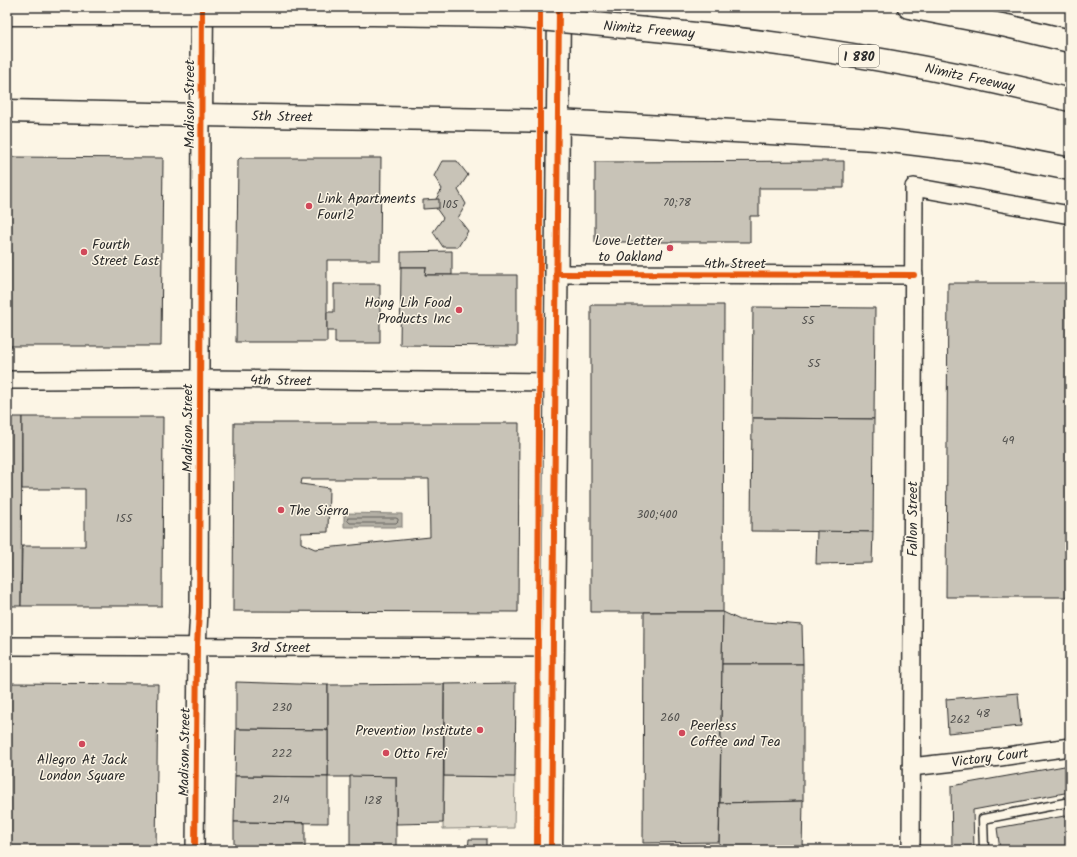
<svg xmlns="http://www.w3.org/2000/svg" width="1077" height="857" viewBox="0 0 1077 857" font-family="Kalam,sans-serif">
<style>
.green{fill:#ded8ca;stroke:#84827a}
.water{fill:#b4b0a5;stroke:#7d7b74}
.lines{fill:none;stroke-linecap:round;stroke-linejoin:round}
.shore{stroke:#62605c;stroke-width:1}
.building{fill:#c8c3b7;stroke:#2b2b2b;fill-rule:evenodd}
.service-casing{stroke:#2b2b2b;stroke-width:11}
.minor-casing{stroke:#2b2b2b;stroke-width:20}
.secondary-casing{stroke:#2b2b2b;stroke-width:25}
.primary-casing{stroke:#2b2b2b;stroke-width:25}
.motorway-casing{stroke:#2b2b2b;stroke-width:25}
.service{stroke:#fcf5e5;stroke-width:8}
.minor{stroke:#fcf5e5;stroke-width:17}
.secondary{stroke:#fcf5e5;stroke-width:22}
.primary{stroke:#fcf5e5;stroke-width:22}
.motorway{stroke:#fcf5e5;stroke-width:22}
.motorway-bridge-casing{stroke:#2b2b2b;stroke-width:25;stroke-linecap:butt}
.motorway-bridge{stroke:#fcf5e5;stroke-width:22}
.cycleway-casing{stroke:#fcf5e5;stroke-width:8}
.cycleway{stroke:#e8590c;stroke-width:6}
.poi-dot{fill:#d1495b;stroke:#fcf5e5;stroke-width:1.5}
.labels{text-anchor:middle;stroke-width:3;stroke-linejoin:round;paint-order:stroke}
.number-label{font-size:12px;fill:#52514e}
.shield{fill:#fcf5e5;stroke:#6a6863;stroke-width:1}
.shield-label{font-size:13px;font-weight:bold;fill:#2b2b2b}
.street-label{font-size:14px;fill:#2b2b2b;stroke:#fcf5e5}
.poi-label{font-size:14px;fill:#2b2b2b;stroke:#fcf5e5;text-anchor:start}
</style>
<rect width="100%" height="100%" fill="#fcf5e5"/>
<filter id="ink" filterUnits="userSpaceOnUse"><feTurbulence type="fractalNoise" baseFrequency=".025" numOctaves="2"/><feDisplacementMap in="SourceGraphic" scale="8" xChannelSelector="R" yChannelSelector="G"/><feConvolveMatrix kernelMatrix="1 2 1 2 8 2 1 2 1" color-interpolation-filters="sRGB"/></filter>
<g filter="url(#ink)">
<polygon class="green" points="444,776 515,777 514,828 443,829"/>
<polygon class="water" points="344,513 402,514 402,527 344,527"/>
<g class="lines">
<polygon class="shore" points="348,518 396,518 398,519 398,521 396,523 350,523 348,521"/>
</g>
<g class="building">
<polygon points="7,157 163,158 161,346 7,346"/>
<polygon points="240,158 381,158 380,260 327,260 327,342 236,342 238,160"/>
<polygon points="442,161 457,161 468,175 458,190 466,204 458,218 468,231 458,247 443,247 433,232 443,218 433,204 442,189 434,176"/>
<polygon points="844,161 844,188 759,188 759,216 750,216 750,242 595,242 595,162"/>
<polygon points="439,199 439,208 423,209 423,200"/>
<polygon points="452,251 452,275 425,275 426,267 401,267 401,252"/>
<polygon points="401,267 426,267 425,275 517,275 517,346 400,345"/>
<polygon points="948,283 1070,283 1070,597 946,597"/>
<polygon points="334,284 380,284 380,343 335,343 335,331 327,331 327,312 334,312"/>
<polygon points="591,305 724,305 723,612 591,612"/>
<polygon points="753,307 875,308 874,419 752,418"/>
<polygon points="7,417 22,417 21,606 7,606"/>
<polygon points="22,417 163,417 162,606 21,606 22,546 85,546 85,489 22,489"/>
<polygon points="752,418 874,419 873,532 751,531"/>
<path d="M234,423H519L518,612L233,611ZM302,479H429L430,537L315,549L301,543V533L328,532L329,488L301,484Z"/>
<polygon points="817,531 873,532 872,563 816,564"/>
<polygon points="644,612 723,612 719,842 643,843"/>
<polygon points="723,612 740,620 802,625 803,664 722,664"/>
<polygon points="722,664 803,664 803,801 720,803"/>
<polygon points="236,682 328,685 328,730 236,729"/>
<polygon points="7,683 158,684 156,850 7,850"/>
<polygon points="516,683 515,777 444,776 444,684"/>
<polygon points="444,684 443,823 396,824 396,777 328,777 328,685"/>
<polygon points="1018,693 1021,726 948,733 946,699"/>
<polygon points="236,729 326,730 326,731 328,730 328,777 235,776"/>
<polygon points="1070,765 1070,792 973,810 974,850 952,850 951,786"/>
<polygon points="235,776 328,777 328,823 234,822"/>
<polygon points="350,776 396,777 396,850 350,850"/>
<polygon points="803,801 802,850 719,850 720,803"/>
<polygon points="1070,815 1070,850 1000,850 997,828"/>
<polygon points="234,822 305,823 305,850 234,850"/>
<polygon points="469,839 486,839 486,850 468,850"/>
</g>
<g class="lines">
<g class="service-casing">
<polyline id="service" points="984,850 983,819 1070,802"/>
</g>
<g class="minor-casing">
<g id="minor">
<polyline points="556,274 914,275"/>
<polyline points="7,380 36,380 199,379 555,382"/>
<polyline points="7,646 553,648"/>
<polyline points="911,767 1000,757 1070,747"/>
<polyline points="195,850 197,646 199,612 201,115"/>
<polyline points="911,850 914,187 1070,215"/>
</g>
</g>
<g class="secondary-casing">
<g id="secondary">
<polyline points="7,111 201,115"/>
<polyline points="551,850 559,7"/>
</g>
</g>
<g class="primary-casing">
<polyline id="primary" points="202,7 201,115 558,121"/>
</g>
<g class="motorway-casing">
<g id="motorway">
<polyline points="909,7 1007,26 1070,41"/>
<path d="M646,29C789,42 931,65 1070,100"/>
<polyline points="558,121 875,139 982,152 1070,169"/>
</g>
</g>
<use href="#service" class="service"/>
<use href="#minor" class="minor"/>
<use href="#secondary" class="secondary"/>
<use href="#primary" class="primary"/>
<use href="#motorway" class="motorway"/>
<g class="motorway-bridge-casing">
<polyline id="motorway-bridge" points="7,14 373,14 508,16 646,29"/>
</g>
<use href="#motorway-bridge" class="motorway-bridge"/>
<g class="cycleway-casing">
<g id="cycleway">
<polyline points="556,274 914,275"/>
<polyline points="195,850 197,646 199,612 202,7"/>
<polyline points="537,850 539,419 540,255 540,7"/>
<polyline points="551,850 559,7"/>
</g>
</g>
<use href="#cycleway" class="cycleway"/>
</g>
</g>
<g class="poi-dot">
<circle cx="309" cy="206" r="4"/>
<circle cx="670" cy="248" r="4"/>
<circle cx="84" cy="252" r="4"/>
<circle cx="459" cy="310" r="4"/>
<circle cx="281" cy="510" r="4"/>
<circle cx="480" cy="730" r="4"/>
<circle cx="682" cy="733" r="4"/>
<circle cx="82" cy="744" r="4"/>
<circle cx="386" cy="753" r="4"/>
</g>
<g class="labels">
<g class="number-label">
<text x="677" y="206">70;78</text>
<text x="450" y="208">105</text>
<text x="808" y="324">55</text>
<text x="814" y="367">55</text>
<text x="1008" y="444">49</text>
<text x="657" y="518">300;400</text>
<text x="124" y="522">155</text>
<text x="282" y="711">230</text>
<text x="983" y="717">48</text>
<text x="670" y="721">260</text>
<text x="960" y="723">262</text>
<text x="282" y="757">222</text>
<text x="281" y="803">214</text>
<text x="373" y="804">128</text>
</g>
<rect class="shield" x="839" y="45" width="40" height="22" rx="3"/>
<g class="shield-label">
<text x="859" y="61">I 880</text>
</g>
<g class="street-label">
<text transform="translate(649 29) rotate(5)" y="5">Nimitz Freeway</text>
<text transform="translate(970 77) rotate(12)" y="5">Nimitz Freeway</text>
<text transform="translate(189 104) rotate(-90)" y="5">Madison Street</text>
<text transform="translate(282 116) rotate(1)" y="5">5th Street</text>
<text x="735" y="268">4th Street</text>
<text transform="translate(281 380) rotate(1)" y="5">4th Street</text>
<text transform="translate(187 428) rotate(-90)" y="5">Madison Street</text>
<text transform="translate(912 519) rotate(-90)" y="5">Fallon Street</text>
<text x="280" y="652">3rd Street</text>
<text transform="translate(184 752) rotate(-89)" y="5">Madison Street</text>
<text transform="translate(990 757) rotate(-7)" y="5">Victory Court</text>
</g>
<g class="poi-label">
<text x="317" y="203">Link Apartments<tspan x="317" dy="16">Four12</tspan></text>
<text x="662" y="245" text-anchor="end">Love Letter<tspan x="662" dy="16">to Oakland</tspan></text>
<text x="92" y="249">Fourth<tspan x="92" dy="16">Street East</tspan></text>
<text x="451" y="307" text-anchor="end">Hong Lih Food<tspan x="451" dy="16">Products Inc</tspan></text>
<text x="289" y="515">The Sierra</text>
<text x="690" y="730">Peerless<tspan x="690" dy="16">Coffee and Tea</tspan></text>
<text x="472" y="735" text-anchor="end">Prevention Institute</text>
<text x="394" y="758">Otto Frei</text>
<text x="82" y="764" text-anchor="middle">Allegro At Jack<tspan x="82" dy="16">London Square</tspan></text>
</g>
</g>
<rect width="1077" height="857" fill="none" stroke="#fcf5e5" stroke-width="24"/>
<rect x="12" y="12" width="1053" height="833" fill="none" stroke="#2b2b2b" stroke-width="1.5" filter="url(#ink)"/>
</svg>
